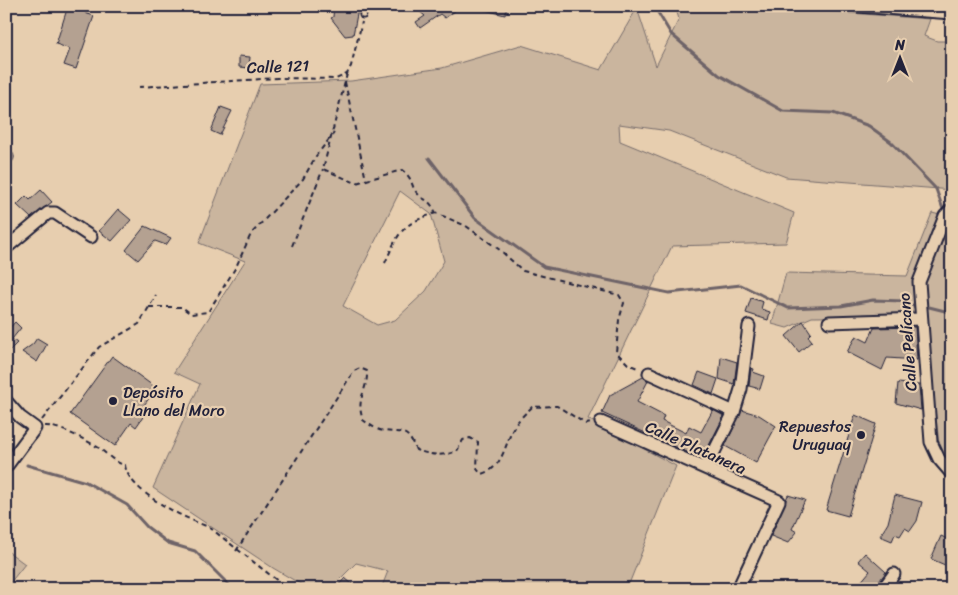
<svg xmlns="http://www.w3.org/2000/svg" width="958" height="595" viewBox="0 0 958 595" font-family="Sriracha,sans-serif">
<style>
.green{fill:#cab59e;stroke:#766c6c;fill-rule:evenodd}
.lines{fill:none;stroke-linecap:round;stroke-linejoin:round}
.stream{stroke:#6e6468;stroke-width:3}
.building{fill:#b4a191;stroke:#22223b}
.service-casing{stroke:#22223b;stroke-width:9}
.minor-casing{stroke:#22223b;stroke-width:15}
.path{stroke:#22223b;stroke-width:2;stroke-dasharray:5 4;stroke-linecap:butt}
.service{stroke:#e7ceaf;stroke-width:5.5}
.minor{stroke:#e7ceaf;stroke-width:11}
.poi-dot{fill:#22223b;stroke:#e7ceaf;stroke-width:2}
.labels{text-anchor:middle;stroke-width:4.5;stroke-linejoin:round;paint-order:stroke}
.street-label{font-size:16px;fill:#22223b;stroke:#e7ceaf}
.poi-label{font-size:16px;fill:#22223b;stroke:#e7ceaf;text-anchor:start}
</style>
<rect width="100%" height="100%" fill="#e7ceaf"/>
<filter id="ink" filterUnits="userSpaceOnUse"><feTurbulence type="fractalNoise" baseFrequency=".02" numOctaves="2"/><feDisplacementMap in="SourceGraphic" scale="10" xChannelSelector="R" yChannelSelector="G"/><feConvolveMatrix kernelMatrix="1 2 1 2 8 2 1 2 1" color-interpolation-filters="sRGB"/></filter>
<g filter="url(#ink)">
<g class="green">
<path d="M675,6H755L930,19L924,36L937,41H952V190L786,177L669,131L619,124L620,141L794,213L786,243L672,246L588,419L676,466L627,589H381L388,571L356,563L330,589H309L273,568L153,488L200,384L174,372L245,261L199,243L260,84L351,81L442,68L521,45L601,70L637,8L656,66L679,19ZM400,191L431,214L444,261L426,291L395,320L377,325L343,306Z"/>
<polygon points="932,213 952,218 952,465 940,452 924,316 812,317 787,328 772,324 786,273 907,276"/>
<polygon points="6,550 25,564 6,588"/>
</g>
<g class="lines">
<g class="stream">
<polyline points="654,6 671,34 719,75 783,111 833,113 869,126 891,142 936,189 944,212"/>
<polyline points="429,158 475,218 544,267 669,293 741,285 788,308 841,306 873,300 905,301 915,307"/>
<polyline points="946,223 952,244"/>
<polyline points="925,306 949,312 952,331"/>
<polyline points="949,312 952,285"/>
<polyline points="27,465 86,482 127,505 147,527 168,543 195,551 233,589"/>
</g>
</g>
<g class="building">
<polygon points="68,6 86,6 85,13 94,16 76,69 64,65 70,49 56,44"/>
<polygon points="334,6 354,6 355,9 358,9 353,35 345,36 331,18 333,17"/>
<polygon points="413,6 427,6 432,10 435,8 434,6 462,6 445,18 440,14 420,28 416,22 425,16"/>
<polygon points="482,6 507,6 505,15 481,9"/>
<polygon points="239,56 250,57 249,68 239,67"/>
<polygon points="221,107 232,111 220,135 211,131"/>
<polygon points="41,190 52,202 31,218 17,205 26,196 30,200"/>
<polygon points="118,209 131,220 112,241 99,231"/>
<polygon points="145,226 171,238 166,245 155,241 138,260 126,250"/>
<polygon points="751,298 763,302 761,309 770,312 768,320 746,313"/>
<polygon points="803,321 811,333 808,336 812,341 799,352 786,336"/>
<polygon points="15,322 21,328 12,339 17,343 6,354 6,332"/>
<polygon points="915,327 917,360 887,358 882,370 847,352 856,336 868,342 874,328"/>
<polygon points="37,338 47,344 37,362 22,352 33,344"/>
<polygon points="112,356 156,388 138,414 143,417 136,427 131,423 115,446 70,414"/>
<polygon points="721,357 737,362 734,384 719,379"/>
<polygon points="751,368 754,369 753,372 764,376 760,389 749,386"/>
<polygon points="699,372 718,379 713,394 694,385"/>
<polygon points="643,377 648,381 637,402 664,416 662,421 686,433 689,426 701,432 713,410 724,416 702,459 602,413 610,395"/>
<polygon points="898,383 919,385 921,410 896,403"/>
<polygon points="742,410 759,415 776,426 756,463 725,446"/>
<polygon points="855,415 876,424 848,516 826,510"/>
<polygon points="788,495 805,500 792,529 797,532 788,543 771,536"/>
<polygon points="895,495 922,502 917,521 910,531 905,528 900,536 895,534 892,541 880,536 888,523"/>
<polygon points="941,536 952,541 952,568 931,559"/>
<polygon points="865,553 886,572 873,589 855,589 870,571 858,561"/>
<polygon points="345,578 358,589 335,589"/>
</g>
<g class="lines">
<g class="service-casing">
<polyline id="service" points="363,6 363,15"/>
</g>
<g class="minor-casing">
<g id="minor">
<polyline points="858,6 952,13"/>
<polyline points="6,157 7,157"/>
<polyline points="952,209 945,216 919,282 931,442 939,459 952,474"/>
<polyline points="6,248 48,213 55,213 91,237"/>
<polyline points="829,322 921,319"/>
<polyline points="649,373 734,412"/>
<polyline points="6,401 20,417 35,428 6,467"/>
<polyline points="601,422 779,501 738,589"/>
<polyline points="706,468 734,412 741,389 749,326"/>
<polyline points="883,589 894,574"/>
<polyline points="952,589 952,588"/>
</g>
</g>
<g class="path">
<path d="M347,74L323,169L356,183L402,170C414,179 410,185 417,193C426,203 428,197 436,213"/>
<polyline points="345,82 366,180"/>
<polyline points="139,87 277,78 336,79 347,74 351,66 362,22"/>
<polyline points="292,246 323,169"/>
<path d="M385,263C399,232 401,224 436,213L466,226L500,250L523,271L619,295L624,303L619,320L616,352L628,364L640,369"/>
<polyline points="149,307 182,307 191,314 208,312 236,267 251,234 303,179 316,156 334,133"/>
<polyline points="42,420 99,347 139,324 156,295"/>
<path d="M45,426C57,425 88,441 99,448C107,454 115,463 125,465C128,492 186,519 209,527L288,589"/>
<path d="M236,551L354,371L360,368L367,371C368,392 355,398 363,420C369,424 377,431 385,431C405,434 406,428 416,450C431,455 442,457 457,451L463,440L470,438L478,442L477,469L481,474C505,468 504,442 516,424C520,418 527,412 532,407L557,406L586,424L591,423"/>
</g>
<use href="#service" class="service"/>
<use href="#minor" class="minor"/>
</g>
</g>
<g class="poi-dot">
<circle cx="113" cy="401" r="5"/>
<circle cx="861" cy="435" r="5"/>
</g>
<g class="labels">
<g class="street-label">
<text transform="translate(278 66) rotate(-2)" y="6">Calle 121</text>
<text transform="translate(907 342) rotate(-94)" y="6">Calle Pelícano</text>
<text transform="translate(696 447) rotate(24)" y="6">Calle Platanera</text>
</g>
<g class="poi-label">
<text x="123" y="398">Depósito<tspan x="123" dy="18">Llano del Moro</tspan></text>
<text x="851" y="432" text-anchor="end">Repuestos<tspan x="851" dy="18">Uruguay</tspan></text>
</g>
</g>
<rect width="958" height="595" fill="none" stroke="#e7ceaf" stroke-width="25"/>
<rect x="12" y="12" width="933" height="570" fill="none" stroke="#22223b" stroke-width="2" filter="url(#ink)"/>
<g transform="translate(900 58)" stroke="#e7ceaf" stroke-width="4" paint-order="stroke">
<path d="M0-4L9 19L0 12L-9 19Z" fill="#22223b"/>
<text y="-8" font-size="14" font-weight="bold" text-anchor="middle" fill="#22223b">N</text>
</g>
</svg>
